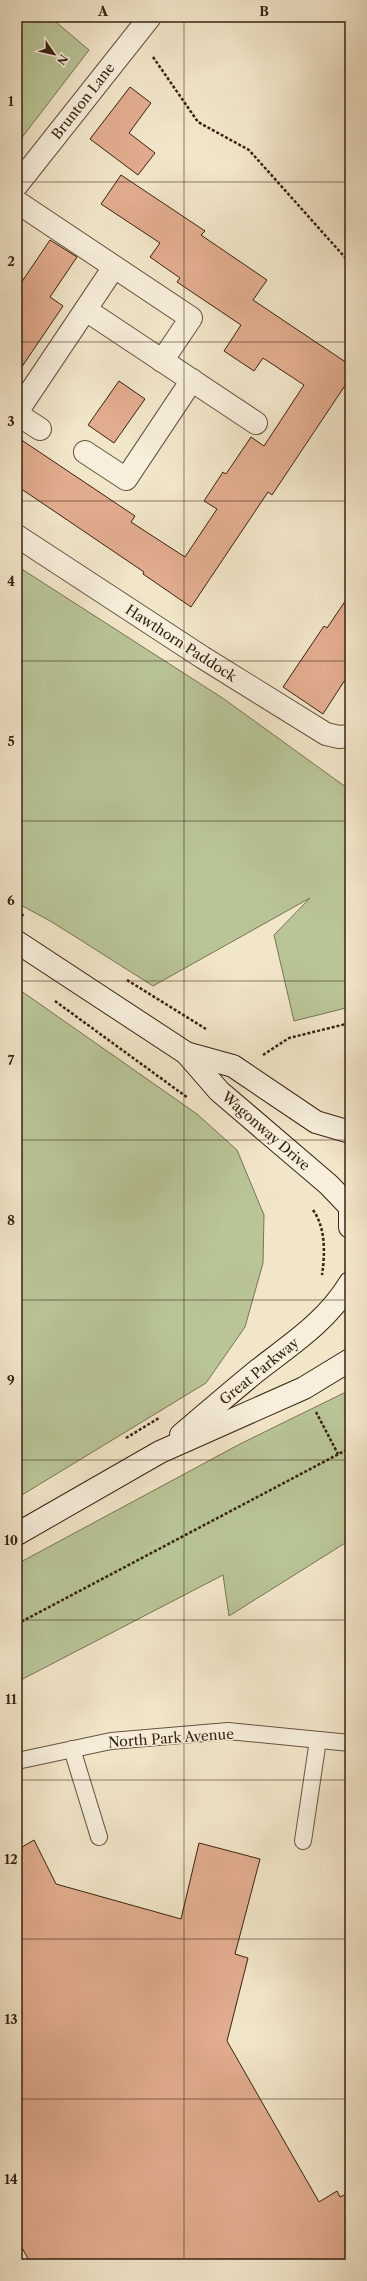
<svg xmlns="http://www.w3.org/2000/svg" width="367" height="2281" viewBox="0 0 367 2281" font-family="'Libre Caslon Text',serif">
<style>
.green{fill:#b9c597;stroke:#787454}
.building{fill:#e2ad8f;stroke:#382212}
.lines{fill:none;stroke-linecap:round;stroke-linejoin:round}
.lane-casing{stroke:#665340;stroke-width:18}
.street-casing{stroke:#665340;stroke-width:24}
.secondary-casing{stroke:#382212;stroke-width:24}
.path{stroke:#382212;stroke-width:2.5;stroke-dasharray:3 2;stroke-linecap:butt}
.lane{stroke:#f7efdc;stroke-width:16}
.street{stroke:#f7efdc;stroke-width:22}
.secondary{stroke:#f7efdc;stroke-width:22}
.grid{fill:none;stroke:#382212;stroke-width:1;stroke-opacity:0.55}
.labels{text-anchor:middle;stroke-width:3;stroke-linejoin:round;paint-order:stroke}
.street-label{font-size:14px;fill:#382212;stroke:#f7efdc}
.neatline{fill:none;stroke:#382212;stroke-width:1.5}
.grid-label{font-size:13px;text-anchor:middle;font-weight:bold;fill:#382212}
</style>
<rect width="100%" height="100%" fill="#f2e6c9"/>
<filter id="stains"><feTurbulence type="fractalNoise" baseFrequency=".005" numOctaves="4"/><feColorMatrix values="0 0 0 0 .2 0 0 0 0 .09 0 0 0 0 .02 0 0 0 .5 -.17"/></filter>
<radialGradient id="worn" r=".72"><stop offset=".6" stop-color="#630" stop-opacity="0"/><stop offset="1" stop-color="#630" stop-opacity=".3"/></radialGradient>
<g class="green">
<polygon points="17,17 50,17 89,50 17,144"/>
<polygon points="17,566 224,699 350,790 350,1007 294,1021 274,935 310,898 153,986 52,922 17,903"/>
<polygon points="17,988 197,1114 237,1150 264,1215 263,1263 245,1327 206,1383 17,1498"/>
<polygon points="350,1390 350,1540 229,1616 223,1575 17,1682 17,1564 240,1444"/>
</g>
<g class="building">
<polygon points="130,87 151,103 129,133 155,153 138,175 90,139"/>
<polygon points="121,175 205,231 201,235 267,280 253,300 350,365 350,378 272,495 268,492 191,607 143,574 144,572 17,486 17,437 135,516 131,522 185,557 217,509 204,501 223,472 226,474 251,437 264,446 304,385 263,358 254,371 224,351 241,325 177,282 180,278 150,257 160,243 101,204"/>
<polygon points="50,240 77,257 50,297 63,306 17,374 17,289"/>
<polygon points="119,381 145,399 114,443 88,425"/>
<polygon points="350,594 350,672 323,714 283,687 324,626 327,628"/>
<polygon points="34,1840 56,1884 181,1919 199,1843 260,1859 235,1954 248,1958 227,2041 319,2202 337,2191 340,2197 350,2192 350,2264 31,2264 17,2239 17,1850"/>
</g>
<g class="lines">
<g class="lane-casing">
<g id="lane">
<polyline points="72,1749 99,1837"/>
<polyline points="17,1761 111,1741 228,1731 350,1743"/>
<polyline points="303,1841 318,1740"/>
</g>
</g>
<g class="street-casing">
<g id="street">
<polyline points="17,185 150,17"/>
<polyline points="17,202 191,318 162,361"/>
<polyline points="86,310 256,423"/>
<polyline points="17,412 114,267"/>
<polyline points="17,414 40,429"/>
<polyline points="85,452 126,479 192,380"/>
<polyline points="17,536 202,657 326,734 339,737 350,736"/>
</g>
</g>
<g class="secondary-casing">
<g id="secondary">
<polyline points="17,942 186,1053 219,1091 329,1185 349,1206"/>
<polyline points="186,1053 233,1066 316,1122 350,1132"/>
<polyline points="350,1202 350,1227"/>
<path d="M181,1435C207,1413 232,1391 258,1370C293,1343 327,1321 350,1283"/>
<polyline points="17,1534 160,1452 304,1388 350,1360"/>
</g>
</g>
<g class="path">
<polyline points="153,57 198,122 249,150 350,263"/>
<polyline points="17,911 24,916"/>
<polyline points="127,980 206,1029"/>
<polyline points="55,1001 188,1098"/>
<polyline points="263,1055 289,1038 350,1023"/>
<path d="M313,1210C326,1228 325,1254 322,1275"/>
<polyline points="316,1412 338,1454"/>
<polyline points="126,1438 159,1418"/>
<polyline points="17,1624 350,1448"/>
</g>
<use href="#lane" class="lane"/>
<use href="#street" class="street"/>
<use href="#secondary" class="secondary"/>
</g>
<path class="grid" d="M184,17V2264M17,182H350M17,342H350M17,501H350M17,661H350M17,821H350M17,981H350M17,1140H350M17,1300H350M17,1460H350M17,1620H350M17,1780H350M17,1939H350M17,2099H350"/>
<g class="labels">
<g class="street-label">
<text transform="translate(83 101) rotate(-52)" y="5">Brunton Lane</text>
<text transform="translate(181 643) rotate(33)" y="5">Hawthorn Paddock</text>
<text transform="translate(266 1131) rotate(41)" y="5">Wagonway Drive</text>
<text transform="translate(259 1371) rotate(-39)" y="5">Great Parkway</text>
<text transform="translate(171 1738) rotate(-4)" y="5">North Park Avenue</text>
</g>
</g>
<rect width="367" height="2281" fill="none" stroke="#f2e6c9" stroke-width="44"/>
<g transform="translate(54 54) rotate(124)" stroke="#f7efdc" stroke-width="3" paint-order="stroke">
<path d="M0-3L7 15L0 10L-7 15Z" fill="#382212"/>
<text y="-6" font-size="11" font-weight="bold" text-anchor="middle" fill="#382212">N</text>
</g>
<rect x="22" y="22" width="323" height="2237" class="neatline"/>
<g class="grid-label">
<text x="103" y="16">A</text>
<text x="264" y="16">B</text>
<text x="11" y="106">1</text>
<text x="11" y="266">2</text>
<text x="11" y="426">3</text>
<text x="11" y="586">4</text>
<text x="11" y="746">5</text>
<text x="11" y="905">6</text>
<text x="11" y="1065">7</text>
<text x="11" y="1225">8</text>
<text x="11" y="1385">9</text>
<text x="11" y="1545">10</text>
<text x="11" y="1704">11</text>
<text x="11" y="1864">12</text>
<text x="11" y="2024">13</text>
<text x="11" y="2184">14</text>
</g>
<rect width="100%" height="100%" filter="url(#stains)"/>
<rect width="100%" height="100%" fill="url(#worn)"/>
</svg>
